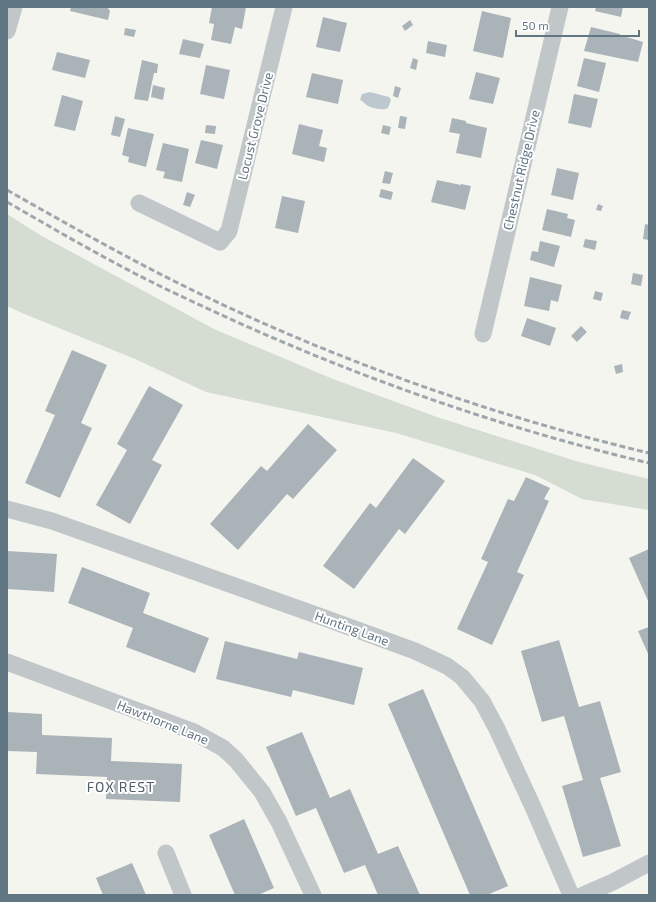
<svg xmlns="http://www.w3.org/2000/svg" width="656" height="902" viewBox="0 0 656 902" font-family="'Exo 2',sans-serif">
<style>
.green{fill:#d5dcd1}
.water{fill:#bcc8cd}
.building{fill:#aab3b7}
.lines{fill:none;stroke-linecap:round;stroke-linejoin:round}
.minor{stroke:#c1c6c8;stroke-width:17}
.rail{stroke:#9fa7ac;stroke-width:3;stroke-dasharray:6 3;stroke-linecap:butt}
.labels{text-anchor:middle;stroke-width:4;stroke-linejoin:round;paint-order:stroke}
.street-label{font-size:13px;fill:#617683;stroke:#fff}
.neighbourhood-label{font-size:14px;letter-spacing:1px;fill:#505e68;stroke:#fff}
</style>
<rect width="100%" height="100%" fill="#f5f5f0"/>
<polygon class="green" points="7,214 40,235 214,329 333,379 437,417 579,462 649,479 649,510 582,499 535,475 396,433 206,392 135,359 22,313 7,306"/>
<path class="water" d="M370,92L389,97L391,100L388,108C383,111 370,108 365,104C364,102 362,101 360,100L362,94Z"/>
<g class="building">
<polygon points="71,7 107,7 110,11 108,20 70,11"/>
<polygon points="212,7 246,7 242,29 235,27 231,44 211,40 214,24 209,23"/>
<polygon points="596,7 623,7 621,17 595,11"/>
<polygon points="482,11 511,18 503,58 473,51"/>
<polygon points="323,17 347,23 340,52 316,47"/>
<polygon points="410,20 413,25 405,31 402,26"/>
<polygon points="591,27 620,34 620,35 643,42 638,62 584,51"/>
<polygon points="125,28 136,30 134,37 124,35"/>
<polygon points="183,39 204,44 200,58 179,54"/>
<polygon points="428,41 447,45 445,57 426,53"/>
<polygon points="57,52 90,60 85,78 52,70"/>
<polygon points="413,58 418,60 416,70 410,68"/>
<polygon points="584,58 606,63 599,92 577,86"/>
<polygon points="142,60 158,64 157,73 154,73 148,101 134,99"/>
<polygon points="206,65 230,70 224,99 200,94"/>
<polygon points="476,72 500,78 493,104 469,99"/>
<polygon points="312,73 343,80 338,104 306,97"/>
<polygon points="153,85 165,88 163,100 151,97"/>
<polygon points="395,86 401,88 398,98 393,96"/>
<polygon points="574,94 598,99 591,128 568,123"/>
<polygon points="62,95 83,101 75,131 54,126"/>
<polygon points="115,116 125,119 120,137 111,135"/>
<polygon points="400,116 407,117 405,129 398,128"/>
<polygon points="452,118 466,121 466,123 487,128 481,158 456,153 460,134 449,132"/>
<polygon points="299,124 323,130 319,146 327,148 324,162 292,154"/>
<polygon points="206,125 216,126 215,134 205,133"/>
<polygon points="383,125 391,127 389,135 381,133"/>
<polygon points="128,128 154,134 146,167 128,162 129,157 122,155"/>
<polygon points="201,140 223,145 217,169 195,163"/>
<polygon points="163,143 189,149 182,182 163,178 165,172 156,170"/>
<polygon points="557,168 579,173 573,200 551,195"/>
<polygon points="385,171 393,173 390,184 382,183"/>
<polygon points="437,180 461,185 461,184 471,186 465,210 431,202"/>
<polygon points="381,189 393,192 391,200 379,197"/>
<polygon points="187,192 195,195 190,207 183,205"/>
<polygon points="282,196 305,201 298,233 275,228"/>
<polygon points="598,204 603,206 601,211 596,210"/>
<polygon points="547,209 568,214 567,218 575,220 571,237 542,230"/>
<polygon points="645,224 649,225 649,240 643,239"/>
<polygon points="585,239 597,241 595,250 583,247"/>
<polygon points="540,241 560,246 554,267 530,260 532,251 538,252"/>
<polygon points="633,273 643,275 641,286 631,284"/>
<polygon points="530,277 562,285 558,302 551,300 549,311 524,306"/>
<polygon points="595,291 603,293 601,301 593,299"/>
<polygon points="622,310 631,312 628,320 620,318"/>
<polygon points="527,318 556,328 550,346 521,336"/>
<polygon points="581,326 587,332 577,342 571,336"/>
<polygon points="72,350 107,365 81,423 92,428 60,498 25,483 55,415 45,411"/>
<polygon points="622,364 623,372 616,374 614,366"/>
<polygon points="149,386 183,405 152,460 162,465 130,524 96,505 127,450 117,444"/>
<polygon points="308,424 337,450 293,499 287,494 238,550 210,524 261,466 267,471"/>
<polygon points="413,458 445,481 405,534 399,529 354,589 323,566 370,503 376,508"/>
<polygon points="526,477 550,488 544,499 549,501 517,572 524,575 492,645 457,629 488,562 481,559 508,499 514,501"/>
<polygon points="649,549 649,603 629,558"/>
<polygon points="7,551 57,554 54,592 7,589"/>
<polygon points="82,567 150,593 143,613 209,638 195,673 126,647 133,628 68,603"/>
<polygon points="649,627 649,656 638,631"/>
<polygon points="559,640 579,707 600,701 621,772 600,778 621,846 583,857 562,786 583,780 574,750 564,716 542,722 521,651"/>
<polygon points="225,641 297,659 299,652 363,668 354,705 293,690 291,697 216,679"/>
<polygon points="423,689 508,886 487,895 470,895 388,704"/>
<polygon points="7,712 42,714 42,735 112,738 111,761 182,764 180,802 106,799 107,777 36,774 37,752 7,751"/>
<polygon points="302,732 330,798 350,789 378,854 398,846 420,895 378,895 365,865 344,873 316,808 296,816 266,747"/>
<polygon points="244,819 274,888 258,895 235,895 209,835"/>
<polygon points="132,863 146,895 103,895 96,878"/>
</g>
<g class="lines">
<g class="minor">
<polyline points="7,31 14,7"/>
<polyline points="139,203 220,242 229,231 284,7"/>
<polyline points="483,334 560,7"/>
<polyline points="7,509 52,521 319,616 415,651 447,666 462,677 482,701 497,729 533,807 571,895"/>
<polyline points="7,662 194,732 223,748 236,760 262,792 279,822 313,895"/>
<polyline points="166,853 183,895"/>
<polyline points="583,895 613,882 649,863"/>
</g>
<g class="rail">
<path d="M7,190C67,224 127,258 188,288C332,359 493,416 649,453"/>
<path d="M7,202C66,236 124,270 185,298C334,369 489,425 649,463"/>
</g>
</g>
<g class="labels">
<g class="street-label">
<text transform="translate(255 126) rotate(-76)" y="5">Locust Grove Drive</text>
<text transform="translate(521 170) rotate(-77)" y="5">Chestnut Ridge Drive</text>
<text transform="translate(352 628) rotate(20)" y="5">Hunting Lane</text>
<text transform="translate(163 722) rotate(22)" y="5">Hawthorne Lane</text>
</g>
<g class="neighbourhood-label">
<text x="121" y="792">FOX REST</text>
</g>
</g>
<rect width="656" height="902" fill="none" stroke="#617683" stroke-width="16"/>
<path d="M516 30v6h123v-6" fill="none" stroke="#617683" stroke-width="2"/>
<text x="522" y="30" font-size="12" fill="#617683" stroke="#ffffff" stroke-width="3" paint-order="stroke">50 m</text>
</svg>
